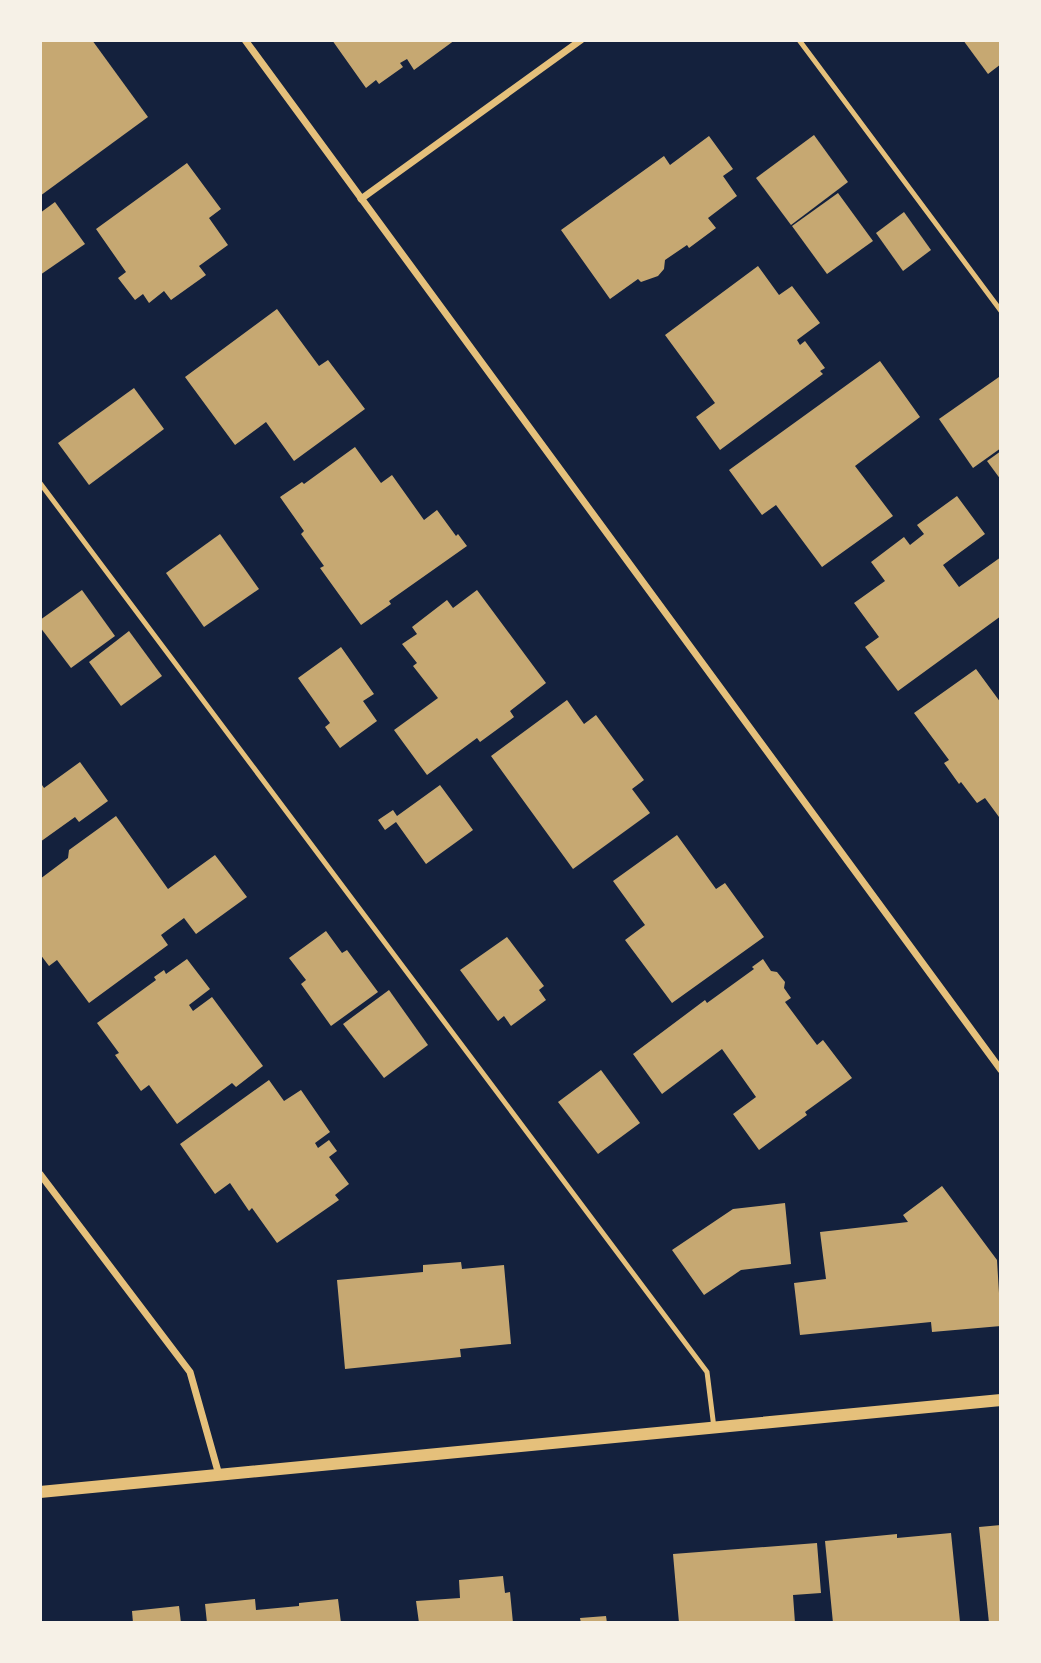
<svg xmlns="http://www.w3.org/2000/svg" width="1041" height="1663" viewBox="0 0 1041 1663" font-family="Roboto,sans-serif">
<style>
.building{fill:#c6a872}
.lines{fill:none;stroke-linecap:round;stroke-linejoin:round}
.service{stroke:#e5c07b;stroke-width:5}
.minor{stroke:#e5c07b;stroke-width:7}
.tertiary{stroke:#e5c07b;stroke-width:12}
</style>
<rect width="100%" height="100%" fill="#14213d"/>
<g class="building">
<polygon points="40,40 92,40 148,117 40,196"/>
<polygon points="332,40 455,40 414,70 407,59 400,63 403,67 379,84 376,80 366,88"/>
<polygon points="963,40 1001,40 1001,64 988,74"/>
<polygon points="814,135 848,182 791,225 756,178"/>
<polygon points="709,136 733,169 723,176 737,196 708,218 716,228 689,248 687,245 665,260 664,269 658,276 641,282 638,279 610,299 561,230 664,156 670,165"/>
<polygon points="187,163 221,209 209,218 228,245 199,266 206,275 171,300 164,291 149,303 143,294 135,300 118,278 126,272 96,229"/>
<polygon points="838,193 873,241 827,274 792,226"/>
<polygon points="55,202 85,244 40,275 40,213"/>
<polygon points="904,212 931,250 903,271 876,233"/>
<polygon points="758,266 779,295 792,286 820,323 797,340 800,345 805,341 825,368 820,371 823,374 720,450 696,417 715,403 665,335"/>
<polygon points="277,309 319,366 328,360 365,409 294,461 266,422 235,445 185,377"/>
<polygon points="880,361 920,417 855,466 893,516 822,567 776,505 762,515 729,470"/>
<polygon points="999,377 1001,448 973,468 939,419"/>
<polygon points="134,388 164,429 89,485 58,443"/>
<polygon points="355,447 381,483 392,475 424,520 437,510 456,536 458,534 467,546 389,601 391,604 361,625 320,568 324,566 301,534 304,531 280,497 302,482 304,484"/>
<polygon points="1001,451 1001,480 987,461"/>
<polygon points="957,496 985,534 943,565 959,587 1001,557 1001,616 898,691 865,647 879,637 854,603 885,581 871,562 904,537 910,545 924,534 917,525"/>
<polygon points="220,534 259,589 204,627 166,573"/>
<polygon points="82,590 115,636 71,668 40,627 40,620"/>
<polygon points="477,590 546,683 510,711 514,717 480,742 477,738 427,775 394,730 438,698 413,666 417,663 402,644 417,634 412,627 447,600 453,608"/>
<polygon points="129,631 162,676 121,706 89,662"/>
<polygon points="341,647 374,694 363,701 377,721 340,748 325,727 330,723 298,678"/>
<polygon points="976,669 1001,703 999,817 985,798 977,803 961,782 959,784 944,763 949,760 914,713"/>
<polygon points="567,700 584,724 596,715 644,780 632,789 650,813 573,869 491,756"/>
<polygon points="80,762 108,801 79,822 75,817 40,842 40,782 44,788"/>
<polygon points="440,785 473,830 426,864 396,822 385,830 378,820 393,810 397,816"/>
<polygon points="116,816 168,889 215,855 247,897 196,934 184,918 161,935 168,945 89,1003 57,960 49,966 40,954 40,879 68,858 69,850"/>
<polygon points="677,835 716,889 725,883 764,937 672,1003 625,940 645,925 613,881"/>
<polygon points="326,931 342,953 347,950 378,992 331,1026 301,984 306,980 289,958"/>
<polygon points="507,937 544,986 539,990 546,1000 511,1026 504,1016 498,1021 460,970"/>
<polygon points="187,959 210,989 189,1005 193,1011 212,997 263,1066 236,1087 232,1083 177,1124 149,1085 141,1091 115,1055 119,1053 97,1023 156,980 154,977 164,970 166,974"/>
<polygon points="763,959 771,971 777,972 785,982 784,988 791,998 785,1002 817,1045 823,1040 852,1078 805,1112 807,1115 759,1150 733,1114 756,1097 722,1049 662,1094 633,1054 705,1000 707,1003 754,969 752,967"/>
<polygon points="389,990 428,1045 384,1078 343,1024"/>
<polygon points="601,1070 640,1123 598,1154 558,1102"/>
<polygon points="269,1080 284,1101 301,1090 330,1132 315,1143 318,1148 329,1140 337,1151 329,1157 349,1184 335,1195 339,1200 277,1243 252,1208 249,1211 230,1183 215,1194 180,1144"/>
<polygon points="942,1186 997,1260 1001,1326 932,1332 931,1322 800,1335 794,1283 826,1279 820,1232 908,1222 903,1215"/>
<polygon points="785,1203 791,1264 741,1270 704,1295 672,1250 733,1209"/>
<polygon points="461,1262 462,1269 504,1265 511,1344 460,1349 461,1357 345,1369 337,1280 423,1272 423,1265"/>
<polygon points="1001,1525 1001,1623 989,1623 979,1527"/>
<polygon points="951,1533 960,1622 833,1623 825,1541 897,1534 897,1538"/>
<polygon points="817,1543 821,1593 793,1595 795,1623 679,1623 673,1554"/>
<polygon points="503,1576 505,1593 510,1592 513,1623 419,1623 416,1601 460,1598 459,1580"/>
<polygon points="255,1599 256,1610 299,1606 299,1603 338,1599 341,1623 207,1623 205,1604"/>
<polygon points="179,1606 181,1623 133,1623 132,1611"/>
<polygon points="606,1616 607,1623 581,1623 580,1618"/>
</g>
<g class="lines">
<g class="service">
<polyline points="799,40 1001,311"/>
<polyline points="40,483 707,1372 714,1428"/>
</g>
<g class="minor">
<polyline points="245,40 1001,1070"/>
<polyline points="361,199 581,40"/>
<polyline points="40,1174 190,1372 219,1475"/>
</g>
<polyline class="tertiary" points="40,1492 1001,1400"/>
</g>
<rect width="1041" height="1663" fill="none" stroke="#f6f1e7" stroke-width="84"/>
</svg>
